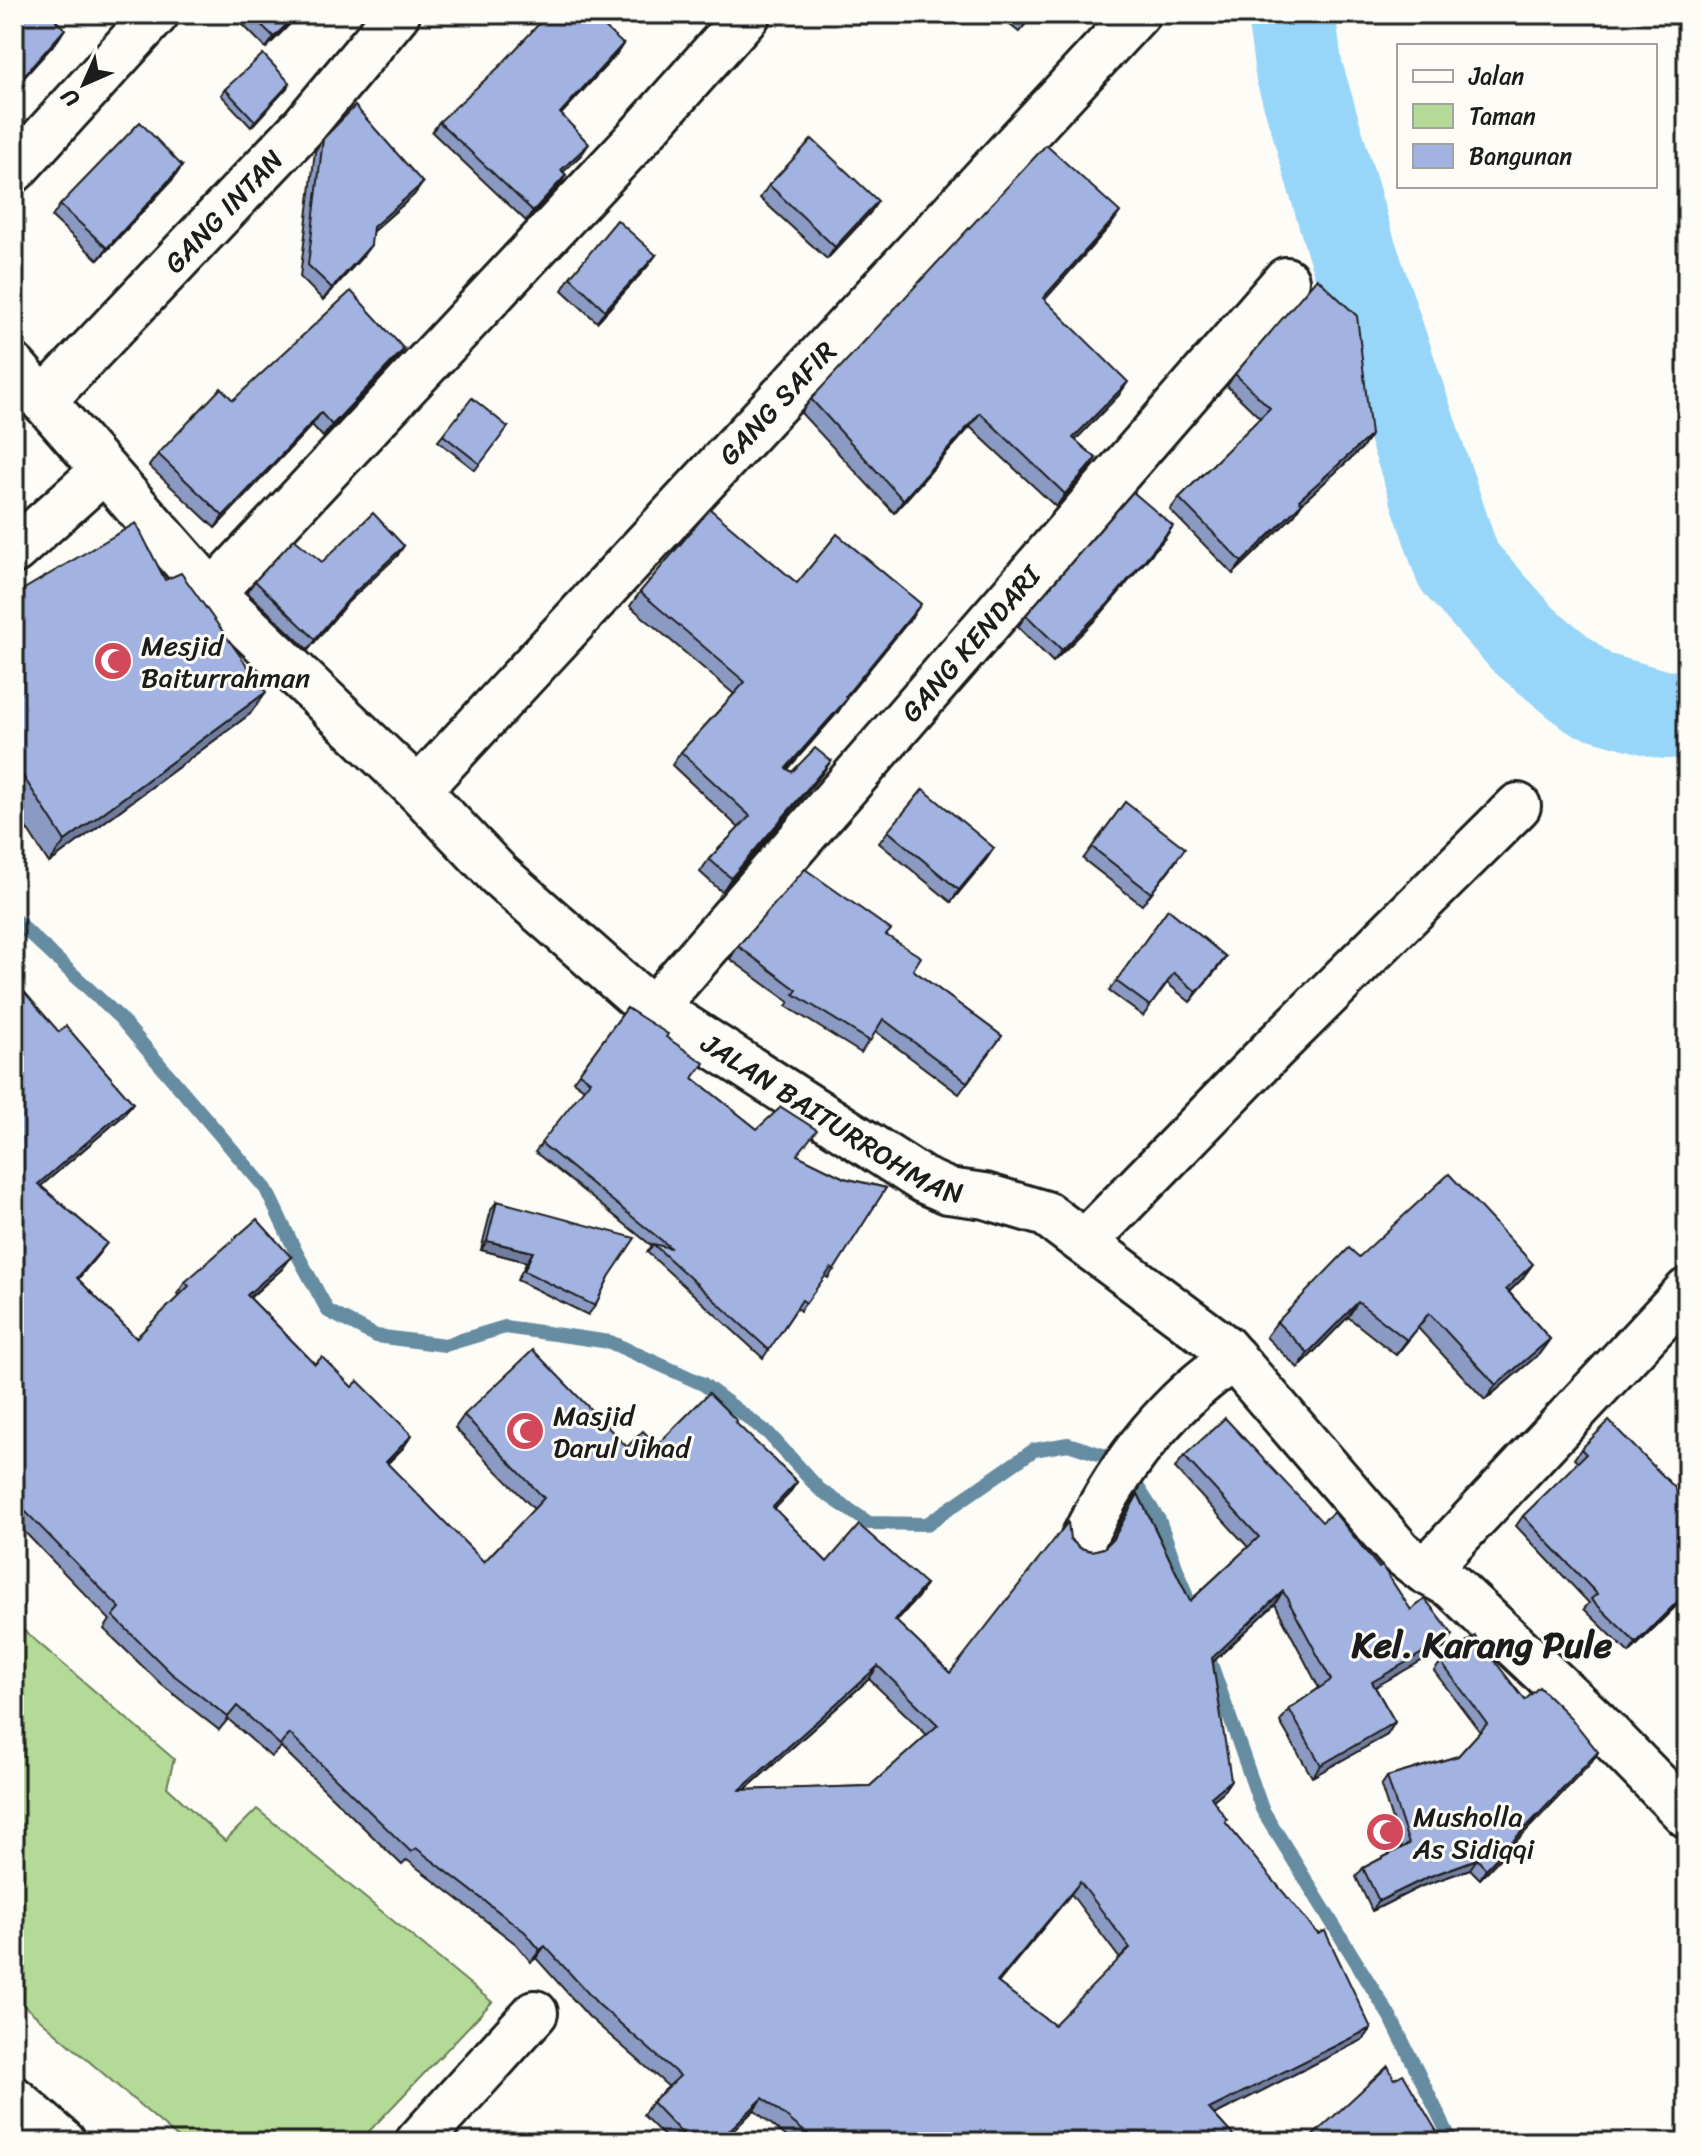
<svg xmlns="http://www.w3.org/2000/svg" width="1701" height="2156" viewBox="0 0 1701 2156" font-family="Sriracha,sans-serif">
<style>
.green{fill:#b3da96;stroke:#687b59;stroke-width:2}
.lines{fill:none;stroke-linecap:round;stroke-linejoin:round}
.stream{stroke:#668ca1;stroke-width:14}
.river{stroke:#98d6f9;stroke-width:88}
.minor-casing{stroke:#1c1c1c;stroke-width:50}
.major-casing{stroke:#1c1c1c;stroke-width:50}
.minor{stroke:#fdfcf7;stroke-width:44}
.major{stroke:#fdfcf7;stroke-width:44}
.wall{fill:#8b9ac2;stroke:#1c1c1c;stroke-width:2;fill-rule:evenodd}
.shaded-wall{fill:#717d9e;stroke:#1c1c1c;stroke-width:2}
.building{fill:#a2b3e2;stroke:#1c1c1c;stroke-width:2;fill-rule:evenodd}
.labels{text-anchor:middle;stroke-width:6;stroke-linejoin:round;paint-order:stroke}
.street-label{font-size:28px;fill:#1c1c1c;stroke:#fdfcf7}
.poi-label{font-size:28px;fill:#1c1c1c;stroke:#fdfcf7;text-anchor:start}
.district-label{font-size:36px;font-weight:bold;fill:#1c1c1c;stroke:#fdfcf7}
</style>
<rect width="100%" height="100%" fill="#fdfcf7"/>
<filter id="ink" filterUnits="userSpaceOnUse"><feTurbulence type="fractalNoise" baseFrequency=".0125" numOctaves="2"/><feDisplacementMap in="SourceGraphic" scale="16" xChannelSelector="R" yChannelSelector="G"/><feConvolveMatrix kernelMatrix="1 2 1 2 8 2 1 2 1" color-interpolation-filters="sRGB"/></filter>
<g filter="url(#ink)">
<polygon class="green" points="14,1622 174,1759 167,1787 225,1841 257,1809 492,2002 359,2142 183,2142 14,1997"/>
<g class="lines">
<g class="stream">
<polyline points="14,919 120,1018 266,1189 295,1250 328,1311 376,1336 445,1345 505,1327 610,1342 703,1384 768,1433 819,1489 869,1523 927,1524 1034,1450 1068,1444 1121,1461 1159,1520 1189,1603"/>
<polyline points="1210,1661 1262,1809 1392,2020 1452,2142"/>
</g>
<polyline class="river" points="1291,14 1299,71 1348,238 1458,566 1524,640 1590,694 1665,715 1687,714"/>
<g class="minor-casing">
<g id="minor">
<polyline points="14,170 156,14"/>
<path id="s1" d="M14,367L212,593L418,790L499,875L635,995L923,1180L948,1191L985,1196L1046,1214L1224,1347L1400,1552L1425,1571L1452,1586L1596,1722L1687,1815"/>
<path id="s2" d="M43,401L303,127L397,14"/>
<polyline points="14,551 103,471"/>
<polyline points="212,593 635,141 748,14"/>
<path id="s3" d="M418,790L1137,14"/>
<path id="s4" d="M653,1009L1286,280"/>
<polyline points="1085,1242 1273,1049 1518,806"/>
<path d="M1083,1539C1119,1466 1166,1403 1234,1358"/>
<polyline points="1425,1571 1687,1291"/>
<polyline points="418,2142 535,2013"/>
</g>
</g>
<g class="major-casing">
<polyline id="major" points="14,2099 63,2142"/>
</g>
<use href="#minor" class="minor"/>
<use href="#major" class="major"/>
</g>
<g class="wall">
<polygon points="232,14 300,14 266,48"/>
<polygon points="996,14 1034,14 1019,32"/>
<polygon points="623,44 616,55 561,114 582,154 563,172 566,175 559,186 526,221 432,132 439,122"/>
<polygon points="225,89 286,89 251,127 221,95"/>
<polygon points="323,139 414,195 372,232 362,257 323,300 300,277 315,151"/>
<polygon points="182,166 174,178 98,260 52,217 60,205"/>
<polygon points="769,185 870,213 827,259 760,198"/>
<polygon points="1120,212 1111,225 1044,300 1119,395 1075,440 1096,458 1087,471 1056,507 970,427 894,513 801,413 811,399"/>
<polygon points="656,255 647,267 597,322 562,290 570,277"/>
<polygon points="404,349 395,361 323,437 312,425 215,528 149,466 158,454 233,400"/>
<polygon points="1235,374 1371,435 1363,447 1302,503 1294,515 1233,574 1170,510 1179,498 1260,418 1227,386"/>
<polygon points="508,427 475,470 438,441 443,435"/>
<polygon points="1165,538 1099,616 1053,662 1018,627 1026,615"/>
<polygon points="397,556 347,603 308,650 247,592 255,581 322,562"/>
<polygon points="165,580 250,714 49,863 14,809 14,595"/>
<polygon points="797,583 912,617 846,698 838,712 788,769 792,772 831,761 822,774 722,892 700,872 709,859 739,828 672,765 681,752 734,694 630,606 640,592"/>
<polygon points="1125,802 1177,860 1142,905 1083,859"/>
<polygon points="888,831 994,848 951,902 879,843"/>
<polygon points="1168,909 1226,957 1190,1002 1167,983 1143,1016 1109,991"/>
<polygon points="887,936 913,970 1002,1036 959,1094 875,1031 861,1053 786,1006 789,1002 730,959 738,946"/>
<path d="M14,980L124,1115L41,1186L107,1243L78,1279L136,1338L179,1296L177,1294L185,1282L291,1257L282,1269L250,1298L315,1364L403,1448L387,1464L484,1562L534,1509L455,1428L464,1415L627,1447L657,1445L735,1423L797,1482L788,1495L774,1509L827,1562L926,1584L918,1597L896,1621L950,1673L1070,1539L1080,1548L1092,1551L1104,1548L1110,1543L1129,1506L1138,1494L1190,1601L1248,1547L1175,1468L1184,1456L1322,1522L1411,1610L1444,1648L1375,1687L1395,1722L1387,1735L1312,1777L1280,1722L1289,1709L1319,1688L1275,1604L1213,1662L1223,1792L1213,1800L1225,1823L1371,2028L1362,2040L1214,2115L1239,2142H793L754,2110L722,2142H670L643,2115L652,2102L669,2087L589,2017L536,1958L531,1962L516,1944L407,1860L402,1865L281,1747L271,1757L228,1719L219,1730L162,1685L104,1629L110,1620L14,1521ZM869,1679L927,1735L870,1786L745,1790ZM1071,1894L1120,1959L1054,2025L998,1983Z"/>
<polygon points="627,1008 666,1037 693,1078 757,1129 797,1155 844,1178 886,1188 828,1278 825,1276 800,1311 797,1308 763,1358 647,1252 652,1246 535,1152 584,1089 573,1081"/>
<polygon points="497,1201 609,1277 595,1306 588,1315 517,1280 527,1262 481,1250 491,1210"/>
<polygon points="1359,1257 1522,1279 1509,1292 1550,1339 1539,1354 1485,1400 1418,1328 1396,1355 1348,1317 1298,1368 1266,1337 1277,1322"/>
<polygon points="1581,1449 1687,1500 1687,1595 1629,1653 1584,1609 1589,1603 1516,1526 1523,1516 1578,1463 1574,1459"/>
<polygon points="1441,1662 1525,1700 1598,1752 1592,1762 1480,1879 1470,1869 1422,1886 1372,1911 1356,1877 1363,1868 1401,1848 1381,1786 1387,1777 1458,1756 1480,1732 1434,1671"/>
</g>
<g class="shaded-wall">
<polygon points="297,14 300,14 266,48 274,37"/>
<polygon points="65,29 58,40 14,89 14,87"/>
<polygon points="623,44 616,55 553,123 560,113"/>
<polygon points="290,83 286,89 251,127 255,121"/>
<polygon points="589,144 582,154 554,181 561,170"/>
<polygon points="182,166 174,178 98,260 107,248"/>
<polygon points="566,175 559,186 526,221 533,211"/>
<polygon points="423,183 414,195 364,239 373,227"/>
<polygon points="878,201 870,213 827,259 835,247"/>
<polygon points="1120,212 1111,225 1034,312 1043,298"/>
<polygon points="371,245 362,257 323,300 332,288"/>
<polygon points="656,255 647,267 597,322 605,310"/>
<polygon points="404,349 395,361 323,437 332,425"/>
<polygon points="1128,382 1119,395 1064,452 1073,438"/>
<polygon points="321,413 312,425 215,528 223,516"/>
<polygon points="980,413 970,427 894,513 903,500"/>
<polygon points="1371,435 1363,447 1291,513 1299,500"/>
<polygon points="1096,458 1087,471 1056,507 1065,494"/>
<polygon points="1302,503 1294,515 1233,574 1242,562"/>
<polygon points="1173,526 1165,538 1099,616 1053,662 1062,650"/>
<polygon points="404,546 397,556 347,603 308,650 354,593"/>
<polygon points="921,604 912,617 836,710 845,697"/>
<polygon points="266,692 250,714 49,863 65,841"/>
<polygon points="847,699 838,712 777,781 786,768"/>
<polygon points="831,761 822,774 722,892 731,878"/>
<polygon points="994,848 986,860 951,902 959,890"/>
<polygon points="1226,957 1219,967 1190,1002 1197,992"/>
<polygon points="133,1103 124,1115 29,1196 38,1184"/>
<polygon points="487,1241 533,1252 527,1262 481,1250"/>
<polygon points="107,1243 98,1255 68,1291 77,1278"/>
<polygon points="291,1257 282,1269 238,1307 247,1295"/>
<polygon points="1533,1264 1522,1279 1496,1304 1506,1289"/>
<polygon points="1358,1302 1348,1317 1298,1368 1308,1353"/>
<polygon points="1429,1313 1418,1328 1396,1355 1407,1340"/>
<polygon points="1550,1339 1539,1354 1485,1400 1496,1385"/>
<polygon points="412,1435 403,1448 377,1474 386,1462"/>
<polygon points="797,1482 788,1495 764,1520 773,1507"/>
<polygon points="926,1584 918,1597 886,1633 895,1620"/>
<polygon points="1283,1591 1275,1604 1203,1671 1212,1658"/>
<polygon points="1687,1592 1687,1595 1629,1653 1636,1643"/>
<polygon points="1453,1635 1444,1648 1363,1694 1372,1682"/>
<polygon points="878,1666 869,1679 731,1802 740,1790"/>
<polygon points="1395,1722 1387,1735 1312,1777 1321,1765"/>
<polygon points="1598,1752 1592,1762 1480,1879 1486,1869"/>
<polygon points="1231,1780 1223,1792 1202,1809 1211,1797"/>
<polygon points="1477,1859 1470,1869 1422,1886 1372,1911 1379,1901 1428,1877"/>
<polygon points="1080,1882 1071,1894 988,1995 997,1982"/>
<polygon points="545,1946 536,1958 531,1962 540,1950"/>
<polygon points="1371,2028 1362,2040 1200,2122 1209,2109"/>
<polygon points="763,2098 754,2110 722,2142 717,2142"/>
</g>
<g class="building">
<polygon points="14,14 63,14 56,21 65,29 14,87"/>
<polygon points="250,14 297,14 274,37"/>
<polygon points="548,14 590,14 623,44 560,113 589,144 561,170 566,175 533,211 439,122 499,67"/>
<polygon points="1020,14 1033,14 1027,20"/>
<polygon points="263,54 290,83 255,121 225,89"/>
<polygon points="355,106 423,183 373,227 371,245 332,288 308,265 323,139"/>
<polygon points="140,122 182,166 107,248 60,205"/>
<polygon points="812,139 878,201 835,247 769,185"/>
<polygon points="1046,145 1120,212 1043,298 1128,382 1073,438 1096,458 1065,494 980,413 903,500 811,399"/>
<polygon points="617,220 656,255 605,310 570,277"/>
<polygon points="1317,278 1357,316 1371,435 1299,500 1302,503 1242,562 1179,498 1270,408 1235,374"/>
<polygon points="351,291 404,349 332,425 321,413 223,516 158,454 221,388 233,400"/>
<polygon points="472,398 508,427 480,464 443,435"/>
<polygon points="1133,492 1173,526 1108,604 1062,650 1026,615"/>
<polygon points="710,509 797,583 837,534 921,604 845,697 847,699 786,768 792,772 815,748 831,761 731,878 709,859 750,816 681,752 745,682 640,592"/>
<polygon points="373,513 404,546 354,593 315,639 255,581 294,539 322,562"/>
<polygon points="136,523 165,580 181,573 266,692 65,841 14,762 14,595"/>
<polygon points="923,789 994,848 959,890 888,831"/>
<polygon points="1125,802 1185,848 1151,893 1092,847"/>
<polygon points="805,869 891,930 886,935 921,957 913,970 1002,1036 967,1082 883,1019 870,1041 794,994 797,990 738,946"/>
<polygon points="1168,909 1226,957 1197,992 1174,973 1150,1006 1116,981"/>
<path d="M14,980L59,1032L66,1026L133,1103L38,1184L107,1243L77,1278L136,1338L189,1286L185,1282L257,1219L291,1257L247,1295L315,1364L322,1357L352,1387L358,1381L412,1435L386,1462L484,1562L544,1498L464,1415L533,1350L627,1447L643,1431L657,1445L709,1393L737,1421L735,1422L797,1482L773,1507L827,1562L859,1525L926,1584L895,1620L950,1673L1068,1522L1070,1539L1080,1548L1092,1551L1104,1548L1114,1538L1138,1494L1190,1601L1259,1537L1184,1456L1225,1418L1322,1522L1334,1512L1379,1568L1382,1566L1411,1610L1425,1599L1453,1635L1372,1682L1395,1722L1321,1765L1289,1709L1331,1680L1283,1591L1212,1658L1231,1780L1211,1797L1227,1820L1225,1822L1318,1934L1325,1931L1371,2028L1209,2109L1239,2142H817L763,2098L717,2142H690L652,2102L680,2076L598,2004L545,1946L540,1950L525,1932L416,1848L411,1852L290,1734L280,1745L237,1706L228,1717L171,1673L113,1616L120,1608L21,1507L14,1513V1423L17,1420L14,1417ZM878,1666L938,1725L870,1786L740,1790ZM1080,1882L1130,1948L1054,2025L997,1982Z"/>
<polygon points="627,1008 668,1034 666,1037 704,1063 693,1078 757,1129 781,1107 817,1130 797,1155 844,1178 886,1188 834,1270 831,1268 806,1303 802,1300 769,1350 653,1244 671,1248 541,1143 590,1081 579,1073"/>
<polygon points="1449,1174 1533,1264 1506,1289 1550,1339 1496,1385 1429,1313 1407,1340 1358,1302 1308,1353 1277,1322 1349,1248 1359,1257"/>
<polygon points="497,1201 635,1238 609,1277 595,1306 524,1271 533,1252 487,1241"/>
<polygon points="1609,1421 1687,1500 1687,1592 1636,1643 1591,1599 1597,1594 1523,1516 1586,1454 1581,1449"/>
<polygon points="1475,1636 1525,1700 1539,1687 1570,1717 1598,1752 1486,1869 1477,1859 1428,1877 1379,1901 1363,1868 1409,1844 1387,1777 1458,1756 1487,1724 1441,1662"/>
<polygon points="1388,2066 1394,2079 1403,2074 1443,2142 1306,2142"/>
</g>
</g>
<defs>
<g id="mosque-disc" transform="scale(2)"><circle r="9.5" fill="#d1495b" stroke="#fdfcf7"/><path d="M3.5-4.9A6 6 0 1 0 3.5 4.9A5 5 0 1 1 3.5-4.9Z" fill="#fff"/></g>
</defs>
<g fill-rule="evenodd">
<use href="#mosque-disc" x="113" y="661"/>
<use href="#mosque-disc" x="525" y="1431"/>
<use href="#mosque-disc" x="1385" y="1832"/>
</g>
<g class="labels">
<g class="street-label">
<text dy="10" stroke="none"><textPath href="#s2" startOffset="262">GANG INTAN</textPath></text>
<text dy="10" stroke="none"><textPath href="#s3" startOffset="528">GANG SAFIR</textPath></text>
<text dy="10" stroke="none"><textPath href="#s4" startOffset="484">GANG KENDARI</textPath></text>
<text dy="10" stroke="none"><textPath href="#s1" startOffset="1118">JALAN BAITURROHMAN</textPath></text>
</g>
<g class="poi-label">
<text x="141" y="655">Mesjid<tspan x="141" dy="32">Baiturrahman</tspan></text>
<text x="553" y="1425">Masjid<tspan x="553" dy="32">Darul Jihad</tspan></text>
<text x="1413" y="1826">Musholla<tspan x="1413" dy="32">As Sidiqqi</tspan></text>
</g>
<g class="district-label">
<text x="1482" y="1657">Kel. Karang Pule</text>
</g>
</g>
<rect width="1701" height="2156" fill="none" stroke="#fdfcf7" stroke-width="48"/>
<rect x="24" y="24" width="1653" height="2108" fill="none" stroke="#1c1c1c" stroke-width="3" filter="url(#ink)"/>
<rect x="1397" y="44" width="260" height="144" fill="#fdfcf7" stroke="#a3a29f" stroke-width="2"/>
<rect x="1413" y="70" width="40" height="12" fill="#fdfcf7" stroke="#a3a29f" stroke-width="2"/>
<text x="1469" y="84" font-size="24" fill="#1c1c1c">Jalan</text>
<rect x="1413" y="104" width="40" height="24" fill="#b3da96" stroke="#a3a29f" stroke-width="2"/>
<text x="1469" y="124" font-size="24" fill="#1c1c1c">Taman</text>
<rect x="1413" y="144" width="40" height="24" fill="#a2b3e2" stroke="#a3a29f" stroke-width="2"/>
<text x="1469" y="164" font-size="24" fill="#1c1c1c">Bangunan</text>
<g transform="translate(84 84) rotate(225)" stroke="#fdfcf7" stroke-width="6" paint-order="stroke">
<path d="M0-6L14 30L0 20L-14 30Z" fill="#1c1c1c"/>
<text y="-12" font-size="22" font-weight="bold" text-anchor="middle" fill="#1c1c1c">U</text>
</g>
</svg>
